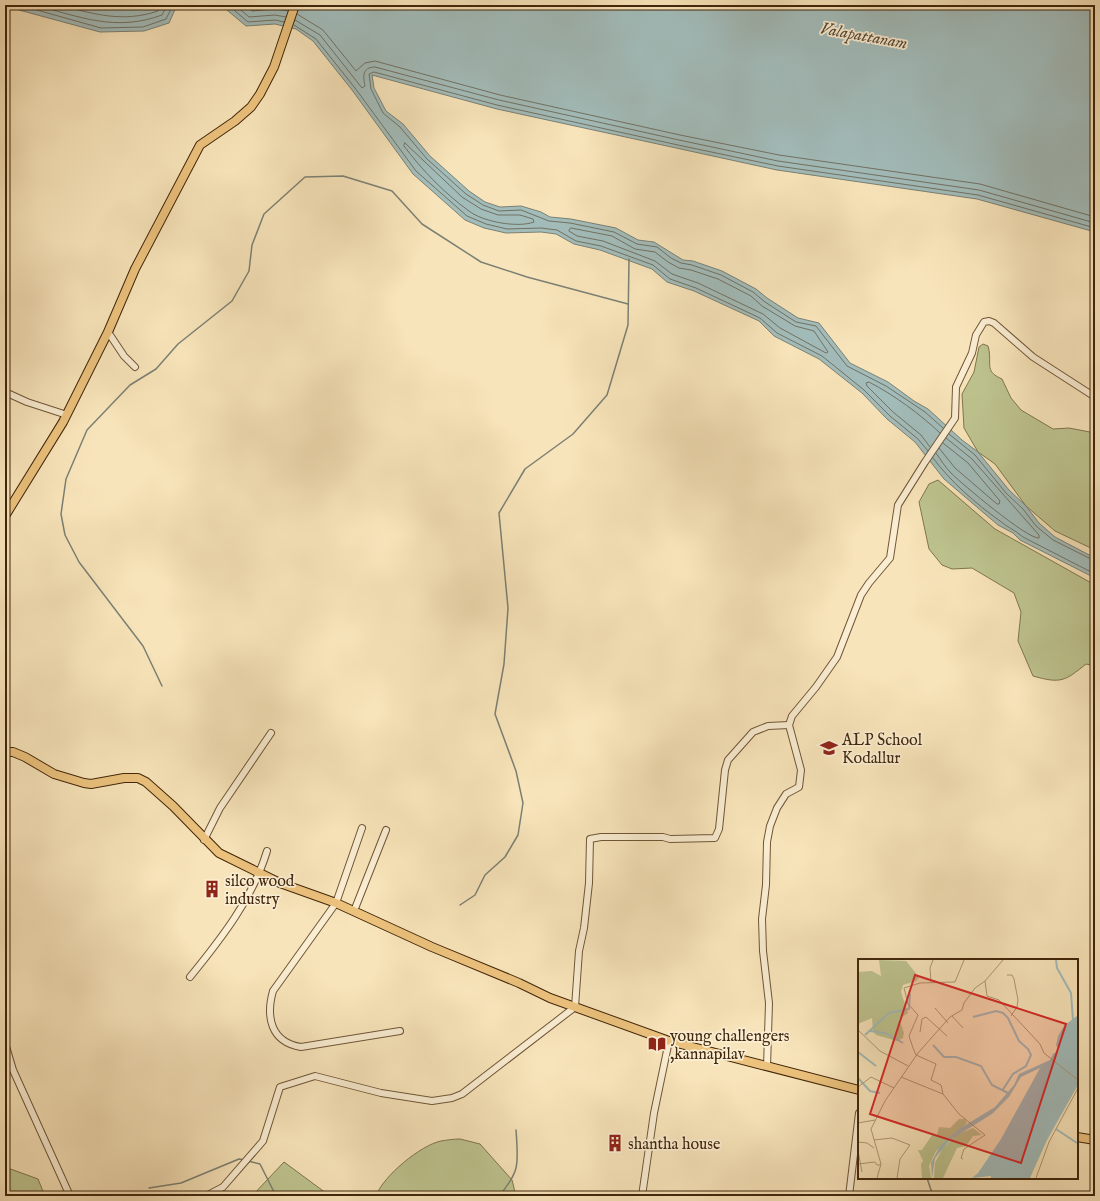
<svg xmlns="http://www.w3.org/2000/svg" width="1100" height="1201" viewBox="0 0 1100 1201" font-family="'IM FELL English',serif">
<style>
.green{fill:#bec48f;stroke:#80754d}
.water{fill:#a2bcba;stroke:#7b8074}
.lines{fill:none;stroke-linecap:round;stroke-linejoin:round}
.shore{stroke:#727162;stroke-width:1}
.stream{stroke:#7b8074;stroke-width:1.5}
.minor-casing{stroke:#6f5637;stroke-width:8}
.major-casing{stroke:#41260b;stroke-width:10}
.minor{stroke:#faedd2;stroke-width:6}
.major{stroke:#ecc27d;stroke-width:8}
.labels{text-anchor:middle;stroke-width:3.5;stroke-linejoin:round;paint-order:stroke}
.poi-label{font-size:16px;fill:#41260b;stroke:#faedd2;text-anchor:start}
.water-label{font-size:17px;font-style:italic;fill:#594c37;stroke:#faedd2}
.inset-river{fill:none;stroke:#a2bcba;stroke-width:2}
.inset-road{fill:none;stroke:#af9874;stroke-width:1}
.view{fill:#d62828;fill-opacity:0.15;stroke:#d62828;stroke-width:2}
.inset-edge{fill:none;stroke:#41260b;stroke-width:2}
</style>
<rect width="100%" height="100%" fill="#f8e4ba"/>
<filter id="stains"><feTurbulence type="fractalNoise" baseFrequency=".005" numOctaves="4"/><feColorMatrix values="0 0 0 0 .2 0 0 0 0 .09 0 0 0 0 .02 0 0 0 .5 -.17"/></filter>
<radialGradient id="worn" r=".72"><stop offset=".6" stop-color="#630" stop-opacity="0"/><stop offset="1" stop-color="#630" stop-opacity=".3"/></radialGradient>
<g class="green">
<path d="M983,344L988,346C993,363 983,371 1002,379L1011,398L1021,410L1053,429L1069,428L1095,433V550L1055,531L1026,506L995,464L978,452L964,428L962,394L974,372L979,347Z"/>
<path d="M938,480L995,529L1095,585V666L1086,664C1065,681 1061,684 1033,676L1018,641L1021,612L1014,593L972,568L952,569L942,565L929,549L919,502L929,484Z"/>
<path d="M460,1139L480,1144L512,1180L516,1196H376C383,1176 421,1145 441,1141C447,1140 454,1139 460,1139Z"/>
<polygon points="284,1162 330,1196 252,1196"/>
<polygon points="5,1167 38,1179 45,1196 5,1196"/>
</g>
<g class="water">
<polygon points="11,5 177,5 169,23 144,31 100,32 19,10"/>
<polygon points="221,5 1095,5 1095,232 977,199 777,170 497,109 372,75 374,88 386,111 403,124 430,156 469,191 485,202 500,207 521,206 541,212 550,217 571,219 616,228 638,240 654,242 683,260 693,261 722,271 756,289 767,298 798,318 819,323 850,363 888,382 914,401 928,409 962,440 978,452 1009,490 1026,506 1039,523 1055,537 1095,558 1095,578 1020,540 1013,533 998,525 944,479 915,442 887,419 862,393 819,359 774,336 759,321 694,291 667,282 652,269 600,250 574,244 556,234 541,232 506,233 484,228 465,220 413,174 352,90 313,41 296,29 275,24 246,26"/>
</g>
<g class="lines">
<g class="shore">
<polyline points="19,5 101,28 143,27 166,19 173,5"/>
<path d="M35,5C80,17 116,32 162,15L167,5"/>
<path d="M59,5C94,14 122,23 158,11L161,5"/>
<polyline points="228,5 248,22 275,20 284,22"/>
<polyline points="235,5 249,17 275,15 286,17"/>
<polyline points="245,5 252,11 275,9 288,11"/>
<polyline points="297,14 323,30 356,71 365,63 375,61 500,95 680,135 779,155 980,184 1095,217"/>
<path d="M295,20L320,35L362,88L365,86C363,77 362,67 375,67L499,100L679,140L778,161L979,190L1095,223"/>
<polyline points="294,25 316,39 355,88 416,171 467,216 486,224 507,229 541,228 557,230 576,241 601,246 653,265 670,279 696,288 760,318 777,333 822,356 864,390 890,416 918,439 928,451"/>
<path d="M405,143L462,197L481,209L498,215H520L533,219L534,222C518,228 483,222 469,211C444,193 422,170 404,146Z"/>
<polygon points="571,228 612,236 635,249 655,252 668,262 679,268 691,270 718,279 751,296 762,306 795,326 814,331 828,352 826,353 780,328 763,314 698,283 672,274 655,261 603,241 577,236 569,231"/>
<polyline points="943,428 925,412 886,386 847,366 816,326 796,322 765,302 753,292 721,275 692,265 681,263 671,258 657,247 637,244 614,232 570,223 549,221 521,210 499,211 483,205 466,194 427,159 400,127 383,113 371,89 369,74 374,72 497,105 678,145 778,166 978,195 1095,228"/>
<polyline points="949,434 975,455 1006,493 1023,509 1036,526 1053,540 1095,561"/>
<path d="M930,447L921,435L893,412L867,386L866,383L869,382C894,395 920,414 940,433"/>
<polyline points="939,448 955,468 997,504 999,504 1000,501 968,463 943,443"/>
<path d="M936,453C941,460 945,467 951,473C962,484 1027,539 1039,538V535L972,459L946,438"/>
<path d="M933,458C951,482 975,503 1000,521C1007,527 1015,530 1023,537L1095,574"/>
</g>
<g class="stream">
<polyline points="162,686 143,646 79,562 65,535 61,514 66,479 87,430 130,385 156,369 178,344 232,301 249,271 252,245 264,214 305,177 343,176 392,191 422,224 481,262 527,277 628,304"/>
<polyline points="460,905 475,895 485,875 505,857 518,835 523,803 516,771 495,714 504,664 508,608 499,513 525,469 573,434 607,395 628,325 629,259"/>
<polyline points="248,1161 260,1164 276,1196"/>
<polyline points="927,1178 933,1196"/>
<polyline points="149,1188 181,1183 239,1159 245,1160"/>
<path d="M499,1196C521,1170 518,1163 516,1130"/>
</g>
<g class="minor-casing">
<g id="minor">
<polyline points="108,332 124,356 135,367"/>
<polyline points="5,392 27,402 67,415"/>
<path d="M362,828L336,903L273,991C266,1016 270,1042 301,1047L400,1031"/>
<polyline points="204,840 220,808 271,733"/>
<polyline points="354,911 386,830"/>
<path d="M190,977C221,939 253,898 267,851"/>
<polyline points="5,1043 13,1070 70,1196"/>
<polyline points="767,1067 769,1003 763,951 762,919 766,885 767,842 770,826 777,808 786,794 799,787 801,770 789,725 792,716 816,687 837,657 861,595 869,583 890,558 898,505 925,462 955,418 956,387 972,353 976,335 984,322 989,321 994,323 1033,357 1095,397"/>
<polyline points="206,1196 223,1187 263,1141 280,1087 315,1076 381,1093 432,1101 452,1098 462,1094 575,1007 579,951 584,928 589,883 590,839 601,837 663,837 670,839 715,838 719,829 725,770 728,760 753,732 768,726 789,725"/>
<polyline points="642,1196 654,1113 669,1041"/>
<polyline points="849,1196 859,1113"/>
</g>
</g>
<g class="major-casing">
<g id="major">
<polyline points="5,516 63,422 108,332 135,269 200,145 235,121 251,107 260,94 274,67 295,5"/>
<polyline points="5,752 13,752 25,757 54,774 84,783 91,784 124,778 138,778 146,782 173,806 219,853 280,883 336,903 432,947 519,983 550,998 669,1041 859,1090"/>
<polyline points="1077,1137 1095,1140"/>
</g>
</g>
<use href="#minor" class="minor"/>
<use href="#major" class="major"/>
</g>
<defs>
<g id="school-bare" transform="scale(1.38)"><path d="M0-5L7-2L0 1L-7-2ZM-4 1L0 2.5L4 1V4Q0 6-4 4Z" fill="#8f2418" stroke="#faedd2" stroke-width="2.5" paint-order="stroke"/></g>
<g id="building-bare" transform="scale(1.38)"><path d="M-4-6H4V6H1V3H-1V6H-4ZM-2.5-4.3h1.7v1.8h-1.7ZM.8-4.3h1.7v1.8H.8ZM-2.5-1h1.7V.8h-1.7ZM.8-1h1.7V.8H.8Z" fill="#8f2418" stroke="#faedd2" stroke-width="2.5" paint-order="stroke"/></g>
<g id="library-bare" transform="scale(1.38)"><path d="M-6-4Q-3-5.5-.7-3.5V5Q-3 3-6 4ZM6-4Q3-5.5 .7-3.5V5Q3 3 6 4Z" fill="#8f2418" stroke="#faedd2" stroke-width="2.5" paint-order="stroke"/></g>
</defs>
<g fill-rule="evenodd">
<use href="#school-bare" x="829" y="748"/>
<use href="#building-bare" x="212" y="889"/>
<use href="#library-bare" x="657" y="1044"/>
<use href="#building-bare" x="615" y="1143"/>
</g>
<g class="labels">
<g class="poi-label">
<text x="842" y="745">ALP School<tspan x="842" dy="18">Kodallur</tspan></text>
<text x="225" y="886">silco wood<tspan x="225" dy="18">industry</tspan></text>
<text x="670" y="1041">young challengers<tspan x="670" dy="18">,kannapilav</tspan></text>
<text x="628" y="1149">shantha house</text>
</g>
<g class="water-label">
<text transform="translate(864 35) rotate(10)" y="6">Valapattanam</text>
</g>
</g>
<g transform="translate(858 959)">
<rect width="220" height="220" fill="#f8e4ba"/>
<path d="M21,1L48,2L61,18L58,22L45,26L43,33L50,54L41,60L46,74L45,79L39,82L18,76L15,72L14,59L0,65V13L14,12L23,17ZM101,160H107L109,164L78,192L71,207L73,219H64L63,205L65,202L60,191H64L74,176H79L81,168L92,169ZM115,169L124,176L115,177L108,187L99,189L85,219H76L77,204L85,189L98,176Z" fill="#bec48f"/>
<path d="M220,56V126L189,181L172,219H133V217L114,219L120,214L143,180L182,109L163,118L151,138L134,155L92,181L77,199L74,219L73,204L82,187L101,170L137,148L156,126L161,115L192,101L195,95L201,91L198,86L200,77L206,67Z" fill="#a2bcba"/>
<path class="inset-river" d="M198,1L199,9L213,34L215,62M115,58L138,52L145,54L150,59L161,82L170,90L173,96L168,107L155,115L144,132M12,72L27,74L45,84M7,76L31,54L51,50L52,35M75,86L86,98H98L123,107L134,126L150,134M0,93L18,107M0,119L12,132L22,134M198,170L219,184"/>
<path class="inset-road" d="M149,16H154L156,20L160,41L159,48L153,57M127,22L129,37L141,41L182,85L186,94L220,121M73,23L72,9L75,1M77,49L90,64M94,57L105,69M0,71L22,92L50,107M62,73L64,60L68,58L89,77M43,118L85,135L101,155L127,176L106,190L103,199L105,200M0,128L13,118L36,129M85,135L83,126L73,121L78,105L58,96L55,89L51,77L60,56L50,45L46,29L62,24L97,23L106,1M0,164L17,161M220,169V195M16,181L34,179L52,186L42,200L39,219M0,183L9,184L16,189M0,192L4,213M0,205L17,203L19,206H23M19,219L23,205L13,170L27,142L60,94L92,58L104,51L106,44L117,29L127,22L145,1M178,219L191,183L220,129"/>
<path class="view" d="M57,16L208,65L163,204L12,155Z"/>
<rect width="220" height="220" class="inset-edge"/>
</g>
<rect width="1100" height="1201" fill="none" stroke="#f8e4ba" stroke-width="20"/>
<rect x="6" y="6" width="1088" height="1189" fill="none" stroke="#41260b" stroke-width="2"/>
<rect x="10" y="10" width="1080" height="1181" fill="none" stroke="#41260b"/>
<rect width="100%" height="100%" filter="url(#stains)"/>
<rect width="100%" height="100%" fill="url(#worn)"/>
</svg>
